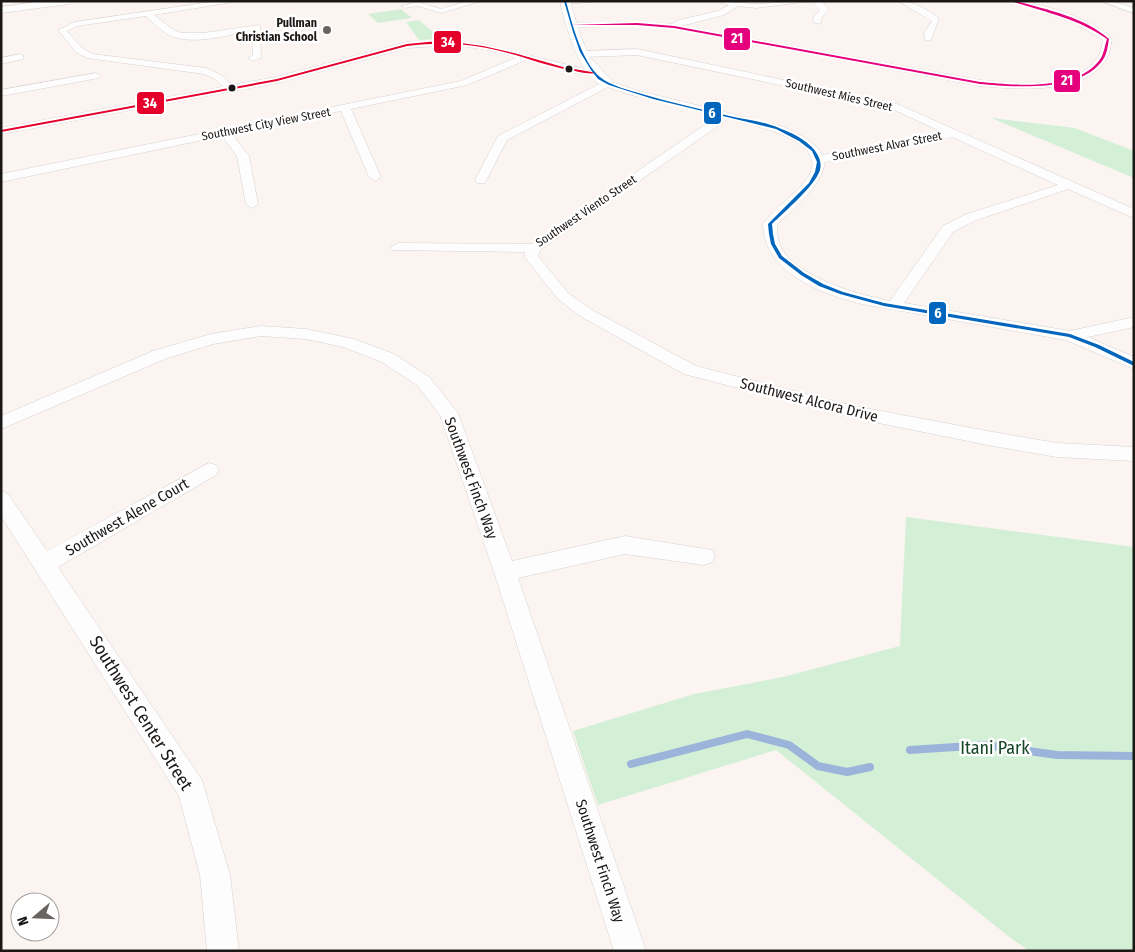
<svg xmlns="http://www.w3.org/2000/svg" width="1135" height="952" viewBox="0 0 1135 952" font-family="'Fira Sans Condensed',sans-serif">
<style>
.green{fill:#d3f0d7}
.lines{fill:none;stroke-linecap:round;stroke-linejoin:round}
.stream{stroke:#9cb4da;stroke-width:8}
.street-casing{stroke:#d7d2d0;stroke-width:1}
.secondary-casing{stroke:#d7d2d0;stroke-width:1}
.primary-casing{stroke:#d7d2d0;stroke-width:1}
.street{fill:#fefdfd;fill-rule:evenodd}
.secondary{fill:#fefdfd;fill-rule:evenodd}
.primary{fill:#fefdfd;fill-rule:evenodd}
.bus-1-casing{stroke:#fff;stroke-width:4}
.bus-2-casing{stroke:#fff;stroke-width:4}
.bus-3-casing{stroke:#fff;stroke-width:4}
.bus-1{fill:#e4002b;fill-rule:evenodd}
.bus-2{fill:#0065bd;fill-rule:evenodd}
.bus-3{fill:#e5007d;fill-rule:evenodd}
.poi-dot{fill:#696462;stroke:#fff;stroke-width:2}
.bus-dot{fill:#1b1715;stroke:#fff;stroke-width:2}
.labels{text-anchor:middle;stroke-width:5;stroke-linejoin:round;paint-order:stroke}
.far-poi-label{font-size:12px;font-weight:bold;fill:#1b1715;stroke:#fff;text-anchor:end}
.far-street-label{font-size:12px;fill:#1b1715;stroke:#fff}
.street-label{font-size:15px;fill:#1b1715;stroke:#fff}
.near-street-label{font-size:18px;fill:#1b1715;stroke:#fff}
.near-park-label{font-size:18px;fill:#164426;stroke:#fff}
.line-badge{stroke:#fff;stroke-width:2}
.badge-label{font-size:14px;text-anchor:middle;font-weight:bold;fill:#fff}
</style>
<rect width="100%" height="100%" fill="#fbf4f1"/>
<g class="green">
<polygon points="401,9 412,18 378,23 368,14"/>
<polygon points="419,20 439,37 440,39 419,40 406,22"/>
<polygon points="991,118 1075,128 1134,151 1134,178"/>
<polygon points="906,517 1134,547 1134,951 1029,951 1008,936 776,750 598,805 573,731 694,694 783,677 900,646"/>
</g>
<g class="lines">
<g class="stream">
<polyline points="910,750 985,745 1057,755 1134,756"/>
<polyline points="631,764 747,734 789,745 818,766 847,772 870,767"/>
</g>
<g class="street-casing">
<g id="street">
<path d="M217,1H239L154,15L172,29L181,33H203L260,25L261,58L253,61L248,58L253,55V30C228,35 191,47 167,34C159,29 153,22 146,16L77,26L67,31L82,48L92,54L206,68L221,75L232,85L276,77L407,42L438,40L483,44L601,73L596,76L579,74L526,60L467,85L351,109L381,177L375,181L369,177L341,111L232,134L249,156L258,204L252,208L246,204L237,156L222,136L1,182V174L461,81L517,57L483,49L453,45L407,48L277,83L1,134V128L223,87L215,79L204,74L87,58L76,52L58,30L75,22Z"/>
<polygon points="468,1 481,1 441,13 418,6 405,8 401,6 418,2 441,9"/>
<polygon points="562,1 601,1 565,4"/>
<path d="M713,1L756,4L810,1L756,8L738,6L724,15L681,26L980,80C1016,83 1073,92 1097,58C1101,53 1102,46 1103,40L1073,22L1008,1C1037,1 1093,18 1112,39C1111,45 1110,52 1107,58C1086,96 1016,89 980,86L674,29L637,26L571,27L567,25L571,23L637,22L672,24L679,20L718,11L729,5Z"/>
<polygon points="812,1 821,1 829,10 822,17 820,24 813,22 814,16 820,10"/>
<path d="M898,1C914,1 926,9 939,18L931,40H925L924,33L932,21Z"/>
<polygon points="1100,1 1112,1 1134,8 1134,13"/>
<path d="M637,49L897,104L1134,209V218L1068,189L974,221L953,232L904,303L1070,331L1134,317V327L1088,337L1134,357V369L1066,340L862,304C822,294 764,273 763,224C775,207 794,196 806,180C836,141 752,125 728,119L540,250L538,256L568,293L592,310L696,366L854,406L993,432L1057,443L1134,447V461L1057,457L993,446L854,418L684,374L580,316L558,299L524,256L525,252L393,250L391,247L398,243L531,244L718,116L628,94L608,87L507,140L485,183H477L475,180L498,136L607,80L635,90L781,126L804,137L818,148L822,155L942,132L890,108L637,55L584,57L579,54L584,51ZM952,137L1058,185L964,215L943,226L890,301C859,295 801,278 783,251C778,243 777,234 777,225C794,207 821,188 825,162Z"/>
<polygon points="20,54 23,55 23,59 1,64 1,58"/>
<polygon points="96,73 101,76 99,78 1,96 1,90"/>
<polygon points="261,326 306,329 354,339 394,354 429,377 458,413 512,561 625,536 712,550 715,556 712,562 704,565 625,554 518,578 646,951 614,951 494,572 440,415 417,385 382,362 343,347 306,339 261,336 213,344 165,359 1,429 1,416 153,351 211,334"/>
<polygon points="209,463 216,465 219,470 216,475 58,567 202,780 230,875 239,951 207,951 200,875 179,796 1,516 1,491 8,494 47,551"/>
</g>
</g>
<g class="secondary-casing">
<path id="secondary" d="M560,1H570L580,35L590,57L614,83L612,86C583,93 564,21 560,1Z"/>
</g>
<g class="primary-casing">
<polygon id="primary" points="43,1 74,1 69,4 1,13 1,7"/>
</g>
<use href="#street" class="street"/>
<use href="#secondary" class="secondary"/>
<use href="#primary" class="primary"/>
<g class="bus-1-casing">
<path id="bus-1" d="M438,41L453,42L483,46L514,53L563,67L597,73C591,74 582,73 575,71C549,67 525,57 500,51C469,43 439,42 407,46L277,81L1,132V130L277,79L407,44Z"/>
</g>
<g class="bus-2-casing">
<path id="bus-2" d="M564,1H566C572,24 582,62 600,77C611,86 629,90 642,94C673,103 704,110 734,117C749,120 765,122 779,128C796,134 825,149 820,170C815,186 784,212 772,224L773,234L775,244L782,256L804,273L823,284L843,292L884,303L1070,334L1099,345L1134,362V366L1095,347L1069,337L884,306L840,294L819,286L801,275L779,258L771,244L769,234L768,224L809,183L815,172L817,162L812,151L799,141L776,129L653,99L609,85L598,79L591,70L580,52L573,32Z"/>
</g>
<g class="bus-3-casing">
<path id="bus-3" d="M1011,1H1016C1048,10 1084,17 1109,39C1108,45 1107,53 1104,58C1083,93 1015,87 980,84L674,28L637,25H570L637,23L674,26L980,82C1015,85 1079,92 1101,58C1104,53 1105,45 1107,39C1078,18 1044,12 1011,1Z"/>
</g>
<use href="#bus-1" class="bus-1"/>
<use href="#bus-2" class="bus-2"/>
<use href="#bus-3" class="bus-3"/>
</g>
<circle class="poi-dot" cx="327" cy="30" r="5"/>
<g class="bus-dot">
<circle cx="569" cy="69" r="4.5"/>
<circle cx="232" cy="88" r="4.5"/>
</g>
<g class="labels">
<g class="far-poi-label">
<text x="317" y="27">Pullman<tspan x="317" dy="14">Christian School</tspan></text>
</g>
<g class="far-street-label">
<text transform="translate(839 95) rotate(13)" y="4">Southwest Mies Street</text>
<text transform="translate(266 124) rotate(-11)" y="4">Southwest City View Street</text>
<text transform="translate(887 146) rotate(-11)" y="4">Southwest Alvar Street</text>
<text transform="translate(586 211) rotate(-34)" y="4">Southwest Viento Street</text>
</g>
<g class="street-label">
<text transform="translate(809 400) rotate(14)" y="5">Southwest Alcora Drive</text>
<text transform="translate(471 478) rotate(70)" y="5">Southwest Finch Way</text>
<text transform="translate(127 517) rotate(-30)" y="5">Southwest Alene Court</text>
<text transform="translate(600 861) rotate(72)" y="5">Southwest Finch Way</text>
</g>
<g class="near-street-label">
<text transform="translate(141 713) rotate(58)" y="6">Southwest Center Street</text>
</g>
<g class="near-park-label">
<text x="995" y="754">Itani Park</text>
</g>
</g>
<g class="line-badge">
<rect x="723" y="27" width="28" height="24" rx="5" fill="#e5007d"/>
<rect x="433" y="30" width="29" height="24" rx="5" fill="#e4002b"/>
<rect x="1053" y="69" width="28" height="24" rx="5" fill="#e5007d"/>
<rect x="136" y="91" width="29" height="24" rx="5" fill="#e4002b"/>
<rect x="703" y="101" width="19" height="24" rx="5" fill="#0065bd"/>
<rect x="928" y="301" width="19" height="24" rx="5" fill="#0065bd"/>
</g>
<g class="badge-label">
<text x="737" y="43">21</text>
<text x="448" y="47">34</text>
<text x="1067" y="85">21</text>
<text x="150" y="108">34</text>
<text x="712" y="118">6</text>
<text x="938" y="318">6</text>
</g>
<rect width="1135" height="952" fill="none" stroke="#1b1715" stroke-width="5"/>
<g transform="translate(35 917) rotate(251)"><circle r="24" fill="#ffffff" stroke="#a4a2a1"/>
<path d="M0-4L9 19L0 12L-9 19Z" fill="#696462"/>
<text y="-8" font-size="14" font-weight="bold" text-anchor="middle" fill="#1b1715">N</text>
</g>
</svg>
